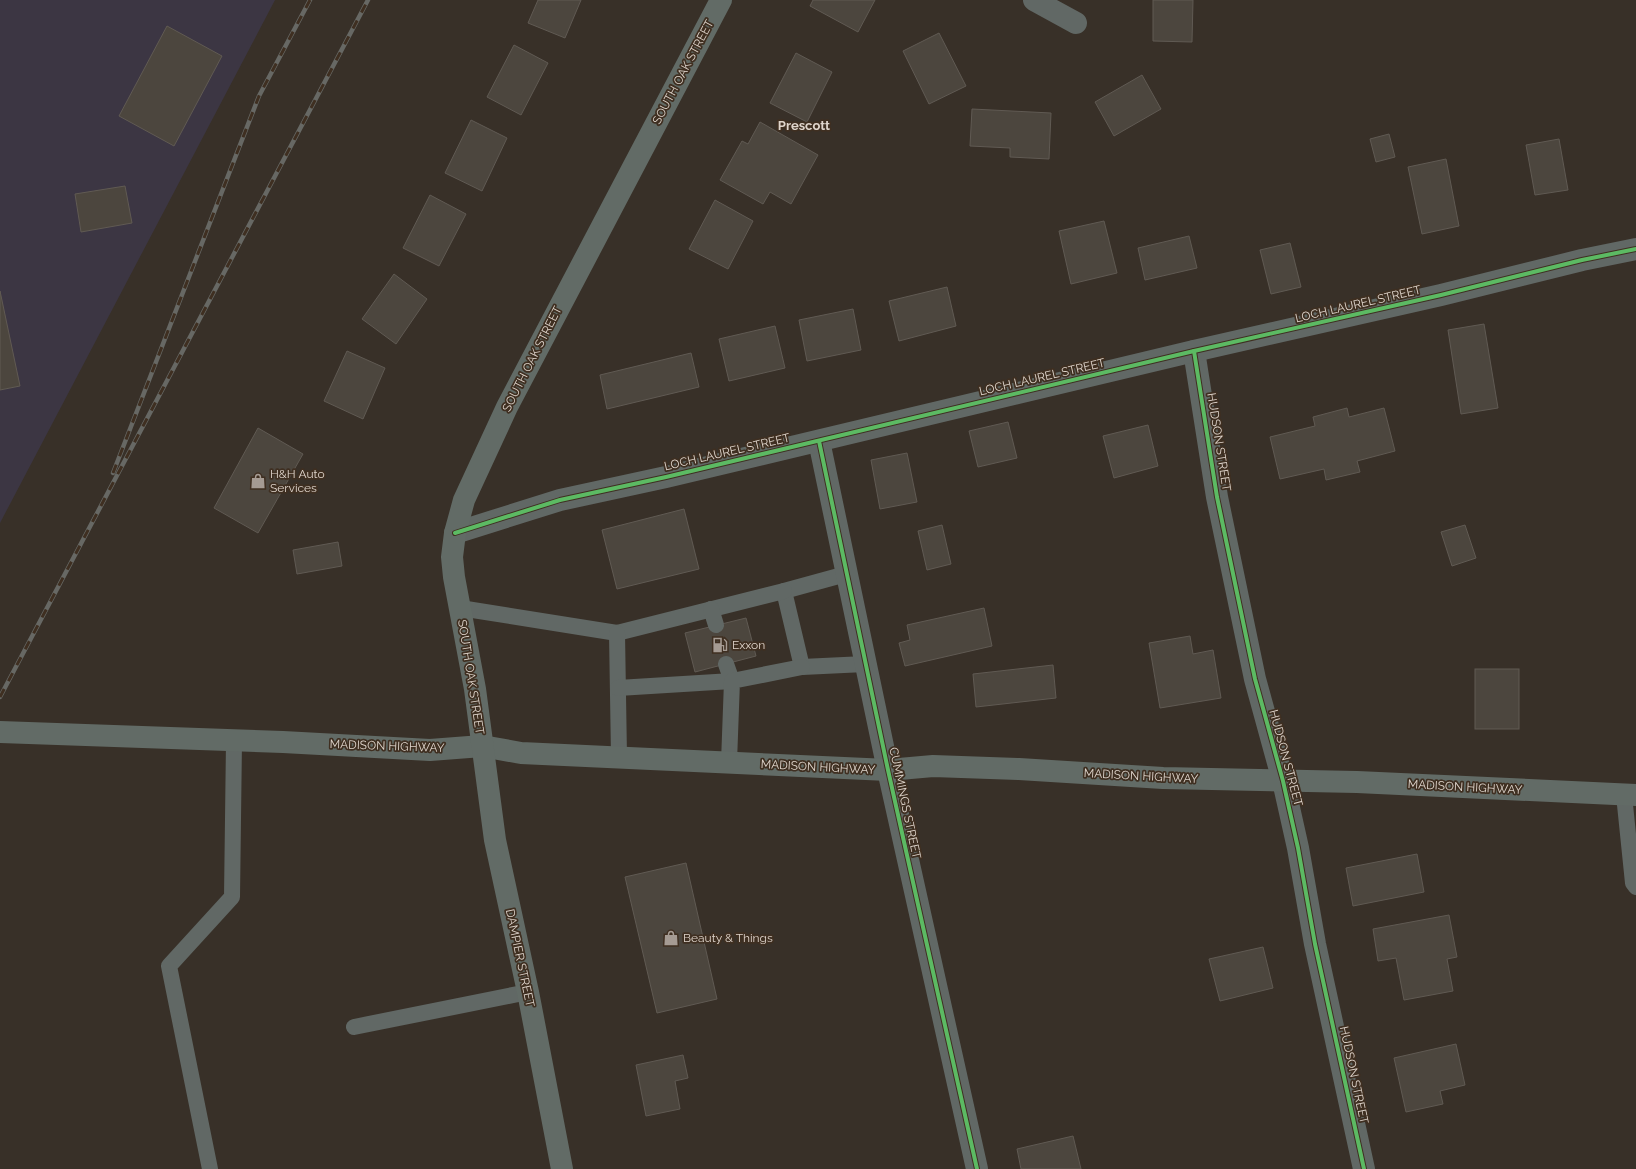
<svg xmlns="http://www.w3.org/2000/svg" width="1636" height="1169" viewBox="0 0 1636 1169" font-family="Raleway,sans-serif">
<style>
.industrial{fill:#3c3643}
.building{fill:#4c463e;stroke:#605a53}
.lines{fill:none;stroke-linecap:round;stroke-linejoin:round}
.lane{stroke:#616865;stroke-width:16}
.street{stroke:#616865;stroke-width:22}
.secondary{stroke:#626b66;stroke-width:22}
.rail-casing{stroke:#676864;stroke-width:4.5}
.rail{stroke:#3f2f21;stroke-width:3;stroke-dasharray:9;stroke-linecap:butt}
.cycleway-casing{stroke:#3f2f21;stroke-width:6}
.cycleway{stroke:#5cba63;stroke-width:4}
.labels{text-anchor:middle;stroke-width:3.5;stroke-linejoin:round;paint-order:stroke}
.street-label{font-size:12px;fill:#dfd5cc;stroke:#3f2f21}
.poi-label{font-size:12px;fill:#dfd5cc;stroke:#3f2f21;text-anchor:start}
.neighbourhood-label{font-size:13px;font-weight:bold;fill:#dfd5cc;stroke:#3f2f21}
</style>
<rect width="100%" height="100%" fill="#383028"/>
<polygon class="industrial" points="0,0 275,0 0,523"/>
<g class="building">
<polygon points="538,0 581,0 565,38 528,23"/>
<polygon points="813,0 875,0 858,32 810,6"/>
<polygon points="1153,0 1193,0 1192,42 1153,41"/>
<polygon points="167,26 222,56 174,146 119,116"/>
<polygon points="939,33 966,86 929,104 903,51"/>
<polygon points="514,45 548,63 521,115 487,97"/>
<polygon points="796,53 832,72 807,122 770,103"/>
<polygon points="1142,75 1161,109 1114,136 1095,102"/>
<polygon points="972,109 1051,113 1049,159 1010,157 1010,148 970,146"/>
<polygon points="471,120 507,138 482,191 445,173"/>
<polygon points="760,122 818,155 791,204 770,192 763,204 720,180 742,141 748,144"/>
<polygon points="1389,134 1395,157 1376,162 1370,139"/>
<polygon points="1559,139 1568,190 1535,195 1526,145"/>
<polygon points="1446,159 1459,226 1422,234 1408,167"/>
<polygon points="125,186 132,223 81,232 75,194"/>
<polygon points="430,195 466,214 439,266 403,248"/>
<polygon points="715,200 753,221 728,269 689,249"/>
<polygon points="1104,221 1117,273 1071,284 1059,231"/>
<polygon points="1189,236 1197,268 1145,280 1138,248"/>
<polygon points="1290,243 1301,287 1271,294 1260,250"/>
<polygon points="394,274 427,299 396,344 362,319"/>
<polygon points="947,287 956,326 899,341 889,301"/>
<polygon points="0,291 20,386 0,390"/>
<polygon points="853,309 861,350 807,361 799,320"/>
<polygon points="1484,324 1498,408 1461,414 1448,330"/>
<polygon points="775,326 785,368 729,381 719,339"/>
<polygon points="347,351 385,368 363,419 324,401"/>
<polygon points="691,353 699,387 607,409 600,375"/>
<polygon points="1347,408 1349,417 1384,408 1395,451 1357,461 1360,472 1326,480 1324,469 1280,479 1270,437 1315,426 1313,417"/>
<polygon points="1008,422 1017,458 978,467 969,431"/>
<polygon points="1148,425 1158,466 1114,478 1103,436"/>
<polygon points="258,428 303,454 258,533 214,508"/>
<polygon points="907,453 917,502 880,509 871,460"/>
<polygon points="684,509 699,569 617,589 602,530"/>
<polygon points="942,525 951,564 927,570 918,531"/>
<polygon points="1465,525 1476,558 1452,566 1441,532"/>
<polygon points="338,542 342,566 297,574 293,550"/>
<polygon points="984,608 992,646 905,666 899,643 910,640 907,625"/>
<polygon points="746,618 756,656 695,672 685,633"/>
<polygon points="1190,636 1193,654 1213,650 1221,698 1160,708 1149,643"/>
<polygon points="1053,665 1056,698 976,707 973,674"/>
<rect x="1475" y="669" width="44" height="60"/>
<polygon points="1417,854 1424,892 1353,906 1346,868"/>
<polygon points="686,863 717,999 657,1013 625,877"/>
<polygon points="1449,915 1457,957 1447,959 1453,991 1404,1000 1396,958 1378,961 1373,929"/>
<polygon points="1263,947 1273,988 1220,1001 1209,959"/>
<polygon points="1456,1044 1465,1085 1440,1091 1443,1104 1406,1112 1394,1058"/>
<polygon points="683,1055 688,1078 675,1081 680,1109 646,1116 636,1065"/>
<polygon points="1073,1136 1081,1169 1021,1169 1017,1149"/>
</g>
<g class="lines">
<g class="lane">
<polyline points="846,574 784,591 802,667 865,664"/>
<polyline points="460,608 617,633 784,591"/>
<polyline points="711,609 716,625"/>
<polyline points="617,633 619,757"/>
<polyline points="618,688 732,681 726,664"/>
<polyline points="729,762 732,681 802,667"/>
<polyline points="1624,795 1633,883 1636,887"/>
<polyline points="354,1027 528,992"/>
<polyline points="210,1169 169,966 232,897 234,741"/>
</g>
<g class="street">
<polyline points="1034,0 1076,23"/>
<polyline points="1194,351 1217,497 1255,679 1283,781 1298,848 1315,944 1364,1169"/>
<polyline points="819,441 888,770 977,1169"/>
<polyline points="455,533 560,500 666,477 1194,351 1441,295 1582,260 1636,249"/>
</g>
<g class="secondary">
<polyline points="0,732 283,742 430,750 482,746 521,753 888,770 933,766 1019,769 1163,778 1357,782 1636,795"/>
<polyline points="562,1169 528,992 495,840 475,689 454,577 452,557 455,533 464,500 507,407 721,0"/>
</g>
<g class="rail-casing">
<g id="rail">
<polyline points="113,473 259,96 310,0"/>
<polyline points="0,697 368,0"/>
</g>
</g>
<use href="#rail" class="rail"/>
<g class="cycleway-casing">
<g id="cycleway">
<polyline points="1194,351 1217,497 1255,679 1283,781 1298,848 1315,944 1364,1169"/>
<polyline points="819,441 888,770 977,1169"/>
<polyline points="455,533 560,500 666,477 1194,351 1441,295 1582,260 1636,249"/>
</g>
</g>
<use href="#cycleway" class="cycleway"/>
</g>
<defs>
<g id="shop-bare" transform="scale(1.2)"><path d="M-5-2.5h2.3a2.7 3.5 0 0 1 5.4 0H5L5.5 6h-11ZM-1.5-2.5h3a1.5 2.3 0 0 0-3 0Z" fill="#a59b93" stroke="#3f2f21" stroke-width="2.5" paint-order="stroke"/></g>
<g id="fuel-bare" transform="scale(1.2)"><path d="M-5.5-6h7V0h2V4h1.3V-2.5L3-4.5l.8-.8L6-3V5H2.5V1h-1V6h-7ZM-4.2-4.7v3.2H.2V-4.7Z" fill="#a59b93" stroke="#3f2f21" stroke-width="2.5" paint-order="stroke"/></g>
</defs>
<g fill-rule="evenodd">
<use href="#shop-bare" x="258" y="481"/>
<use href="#fuel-bare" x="720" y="645"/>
<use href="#shop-bare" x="671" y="938"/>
</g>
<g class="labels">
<g class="street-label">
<text transform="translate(683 72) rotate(-62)" y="4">SOUTH OAK STREET</text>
<text transform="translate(1358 304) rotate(-13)" y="4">LOCH LAUREL STREET</text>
<text transform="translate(532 359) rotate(-63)" y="4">SOUTH OAK STREET</text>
<text transform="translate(1042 377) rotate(-13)" y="4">LOCH LAUREL STREET</text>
<text transform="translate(1219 442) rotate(81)" y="4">HUDSON STREET</text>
<text transform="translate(727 452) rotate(-13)" y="4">LOCH LAUREL STREET</text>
<text transform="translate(471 677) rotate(81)" y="4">SOUTH OAK STREET</text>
<text transform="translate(387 746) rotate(2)" y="4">MADISON HIGHWAY</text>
<text transform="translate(1286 758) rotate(75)" y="4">HUDSON STREET</text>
<text transform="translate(818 767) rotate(3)" y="4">MADISON HIGHWAY</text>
<text transform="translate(1141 776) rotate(3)" y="4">MADISON HIGHWAY</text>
<text transform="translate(1465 787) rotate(3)" y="4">MADISON HIGHWAY</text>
<text transform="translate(905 803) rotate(78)" y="4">CUMMINGS STREET</text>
<text transform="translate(520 958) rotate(78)" y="4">DAMPIER STREET</text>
<text transform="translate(1354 1075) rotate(78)" y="4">HUDSON STREET</text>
</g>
<g class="poi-label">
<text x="270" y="478">H&amp;H Auto<tspan x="270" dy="14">Services</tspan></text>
<text x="732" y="649">Exxon</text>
<text x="683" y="942">Beauty &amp; Things</text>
</g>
<g class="neighbourhood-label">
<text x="804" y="130">Prescott</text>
</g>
</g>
</svg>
